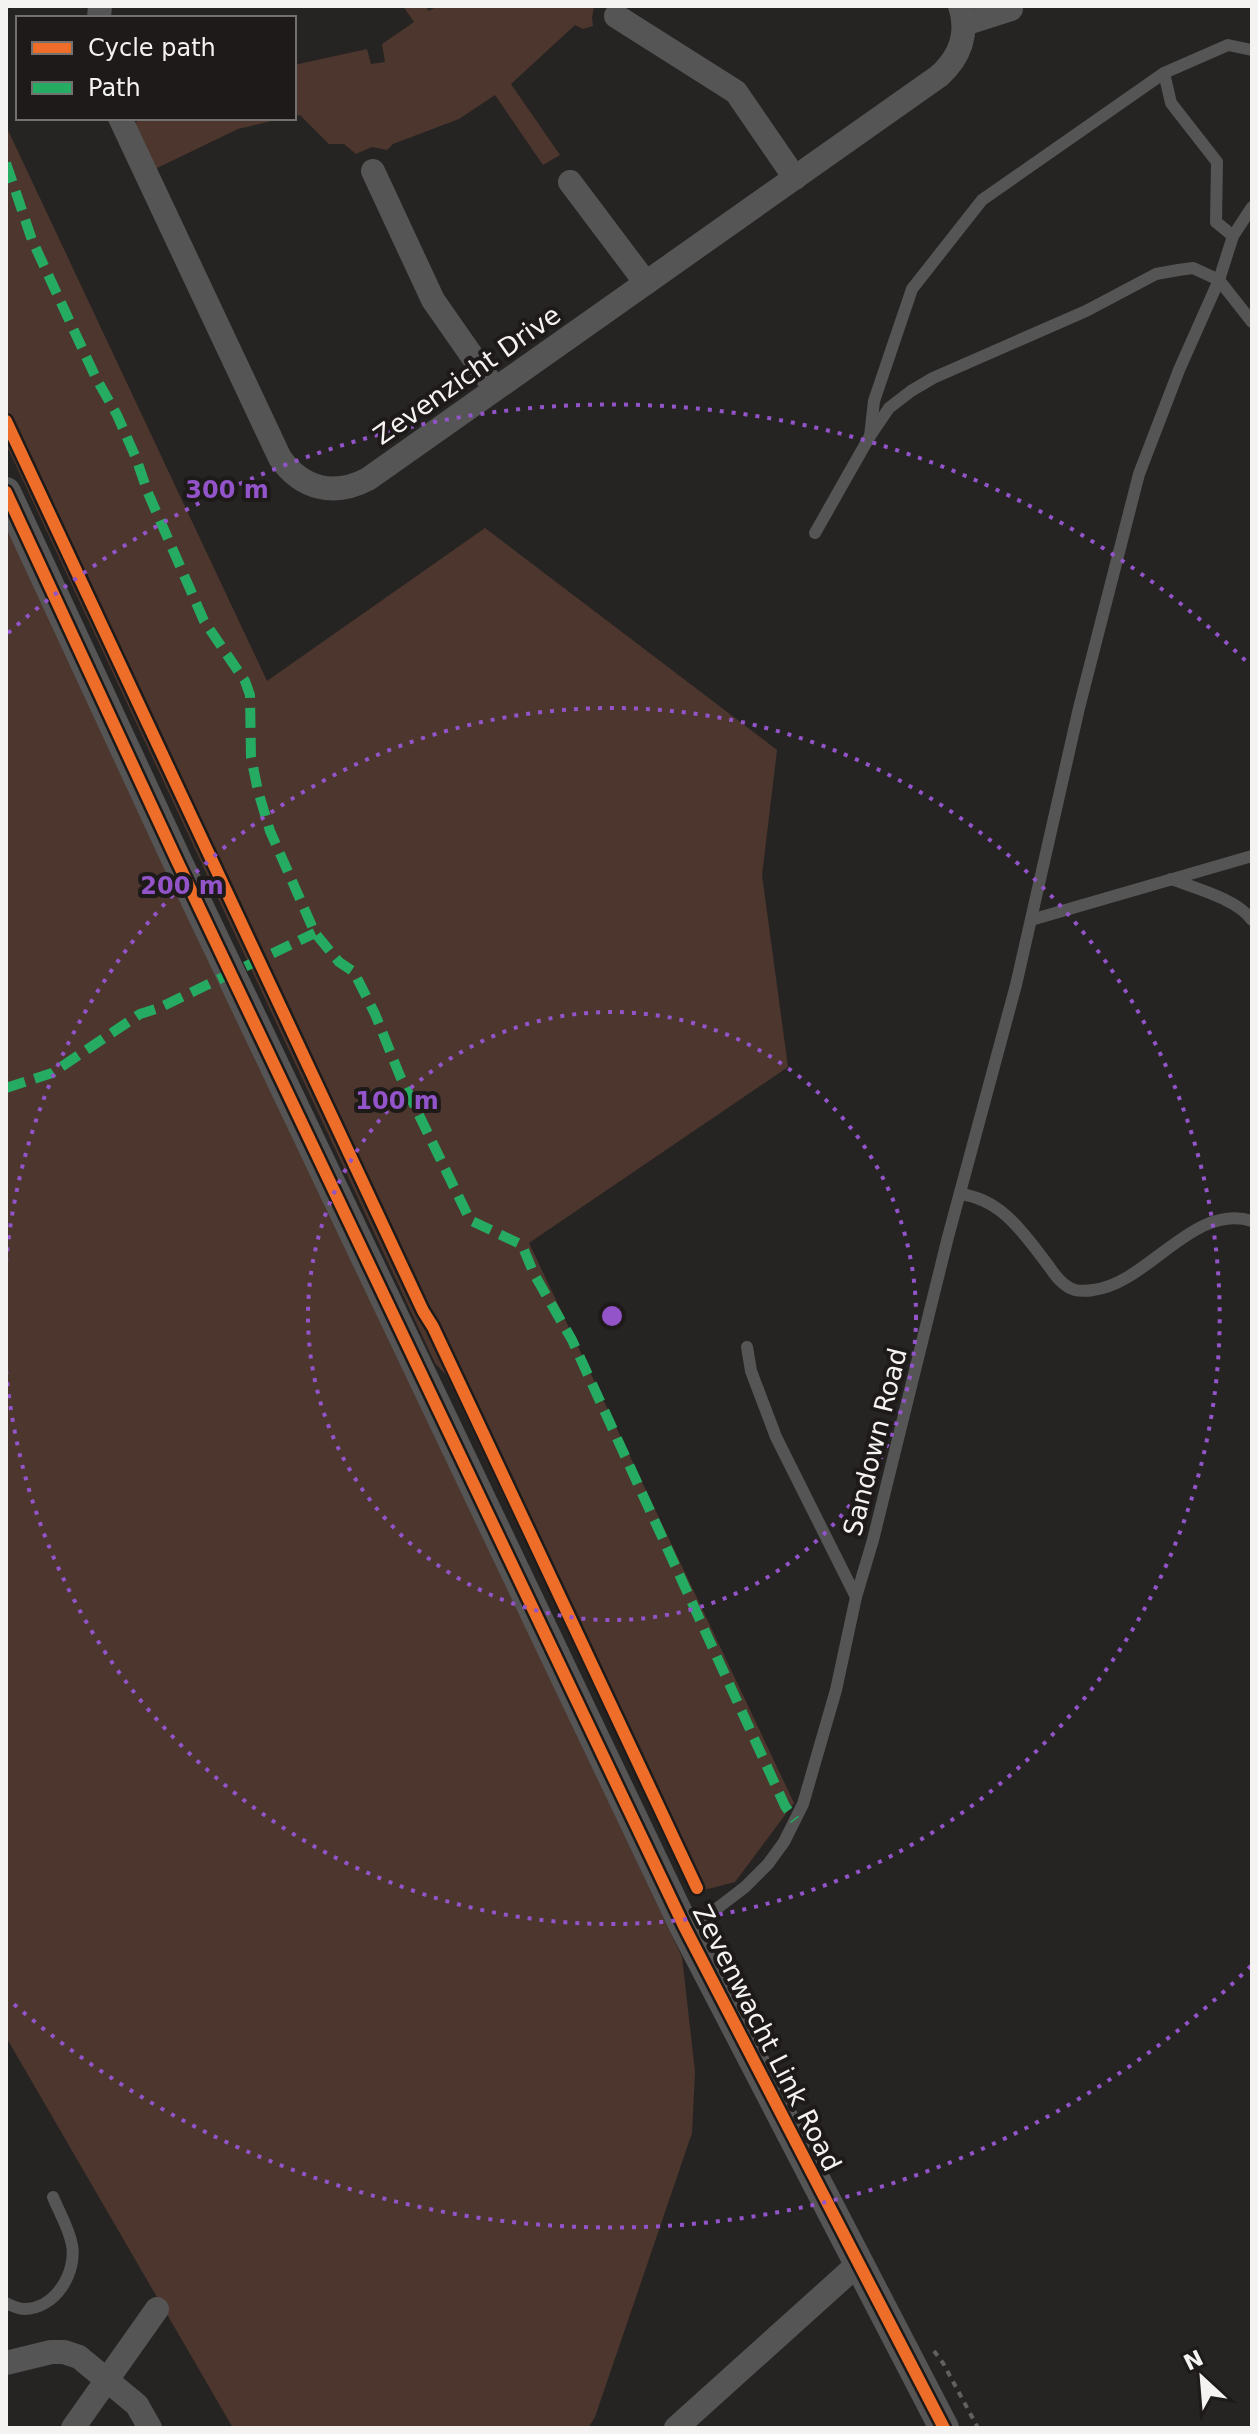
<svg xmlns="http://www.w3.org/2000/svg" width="1258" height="2434" viewBox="0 0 1258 2434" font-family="'DejaVu Sans',sans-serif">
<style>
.green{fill:#4d362d}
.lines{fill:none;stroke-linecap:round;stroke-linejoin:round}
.path{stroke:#626161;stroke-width:4;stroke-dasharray:6 6;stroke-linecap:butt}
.service{stroke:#555;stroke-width:12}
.minor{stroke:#555;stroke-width:24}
.tertiary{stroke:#555;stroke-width:30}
.quiet{stroke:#26ab63;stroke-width:10;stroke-dasharray:20 10;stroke-linecap:butt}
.cycleway-casing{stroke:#1d1a19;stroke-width:17}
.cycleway{stroke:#ee6e29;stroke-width:12}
.ring{fill:none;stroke:#9354c9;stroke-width:4;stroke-dasharray:4 8}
.labels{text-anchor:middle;stroke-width:8;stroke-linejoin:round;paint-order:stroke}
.street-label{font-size:26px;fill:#f5f3f2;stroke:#1d1a19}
.centre{fill:#9354c9;stroke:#1d1a19;stroke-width:4}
.ring-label{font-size:24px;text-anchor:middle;font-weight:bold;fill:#9354c9;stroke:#1d1a19;stroke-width:8;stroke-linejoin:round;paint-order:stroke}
</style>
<rect width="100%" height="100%" fill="#262423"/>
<g class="green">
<polygon points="403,6 425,6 429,11 437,6 594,6 592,18 593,26 583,29 575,25 511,84 560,155 543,165 495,95 459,119 393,144 387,150 372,147 356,154 344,144 329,144 300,115 294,116 294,65 367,49 371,64 385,62 382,44 414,22"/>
<polygon points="145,118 284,118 238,129 155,169 134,123"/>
<polygon points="6,126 267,681 485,528 777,750 762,875 788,1067 529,1243 794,1803 735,1882 704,1890 655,1818 446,1375 435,1363 6,444"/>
<polygon points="6,527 682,1957 695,2072 692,2133 595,2417 588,2428 233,2428 6,2037"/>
</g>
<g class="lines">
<g class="path">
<polyline points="6,421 423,1311 433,1327 697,1888"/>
<polyline points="934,2351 943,2363 978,2428"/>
</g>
<g class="service">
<polyline points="1164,73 1171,103 1217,162 1216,222 1233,236"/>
<polyline points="870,436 874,401 912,289 982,200 1164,73 1228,45 1252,50"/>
<polyline points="815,533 870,436 889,408 911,391 933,378 1086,311 1156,274 1178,270 1193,268 1219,280 1252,322"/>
<path d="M1171,879C1195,888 1237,899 1252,920"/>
<polyline points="1031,920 1252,856"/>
<path d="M960,1194C1002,1199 1024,1234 1048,1265C1055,1275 1062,1286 1075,1290C1079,1291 1088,1291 1093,1290C1148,1284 1193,1202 1252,1221"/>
<polyline points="747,1347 751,1371 776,1437 856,1597"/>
<polyline points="684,1926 715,1910 745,1887 768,1864 784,1842 803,1804 836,1690 856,1597 873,1540 948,1237 1016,985 1079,708 1139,474 1179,370 1219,280 1233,236 1252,207"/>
<path d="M6,2303C12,2306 18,2309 24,2309C55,2309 77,2273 72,2245C69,2228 59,2212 53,2197"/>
</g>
<g class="minor">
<polyline points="616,16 736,92 795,178"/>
<polyline points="99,18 100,6"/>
<polyline points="964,24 1011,9"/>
<path d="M120,118L280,458C302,489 334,497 368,479L939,76C960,57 969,33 960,6"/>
<polyline points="373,171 433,300 495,389"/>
<polyline points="570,182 646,283"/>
<polyline points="6,2363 51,2352 64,2352 79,2357 137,2405 150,2428"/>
<polyline points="73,2428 157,2309"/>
<polyline points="676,2428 858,2264"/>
</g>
<polyline class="tertiary" points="6,492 178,863 684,1926 944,2428"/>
<g class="quiet">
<polyline points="6,163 32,240 96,378 117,415 136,458 148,493 204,621 245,681 250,695 251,757 258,791 270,831 315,933 339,962 354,972 375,1014 400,1076 470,1220 522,1245 534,1274 572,1340 785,1806 795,1820"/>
<polyline points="6,1088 52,1073 140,1014 159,1008 315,933"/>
</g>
<g class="cycleway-casing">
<g id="cycleway">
<polyline points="6,421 423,1311 433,1327 697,1888"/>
<polyline points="6,492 178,863 684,1926 944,2428"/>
</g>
</g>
<use href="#cycleway" class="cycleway"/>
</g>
<g class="ring">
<circle cx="612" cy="1316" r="304"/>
<path d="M6 1263A608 608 0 1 1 6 1369"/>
<path d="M1251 1966A912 912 0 0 1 8 1999M8 633A912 912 0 0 1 1251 666"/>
</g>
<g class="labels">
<g class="street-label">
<text transform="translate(467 375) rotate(-35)" y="9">Zevenzicht Drive</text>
<text transform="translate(875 1442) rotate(-76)" y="9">Sandown Road</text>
<text transform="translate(767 2038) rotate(63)" y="9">Zevenwacht Link Road</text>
</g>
</g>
<circle cx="612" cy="1316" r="12" class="centre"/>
<g class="ring-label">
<text x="227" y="498">300 m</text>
<text x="182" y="894">200 m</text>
<text x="397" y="1109">100 m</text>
</g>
<rect width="1258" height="2434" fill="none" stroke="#f5f3f2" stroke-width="16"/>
<rect x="16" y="16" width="280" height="104" fill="#1d1a19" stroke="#737170" stroke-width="2"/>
<rect x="32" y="42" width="40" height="12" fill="#ee6e29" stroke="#737170" stroke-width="2"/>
<text x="88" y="56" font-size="24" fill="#f5f3f2">Cycle path</text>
<rect x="32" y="82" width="40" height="12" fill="#26ab63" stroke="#737170" stroke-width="2"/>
<text x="88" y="96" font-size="24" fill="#f5f3f2">Path</text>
<g transform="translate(1202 2378) rotate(334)" stroke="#1d1a19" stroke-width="6" paint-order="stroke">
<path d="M0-6L14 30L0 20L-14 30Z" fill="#f5f3f2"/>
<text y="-12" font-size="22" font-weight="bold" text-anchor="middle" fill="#f5f3f2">N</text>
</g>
</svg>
